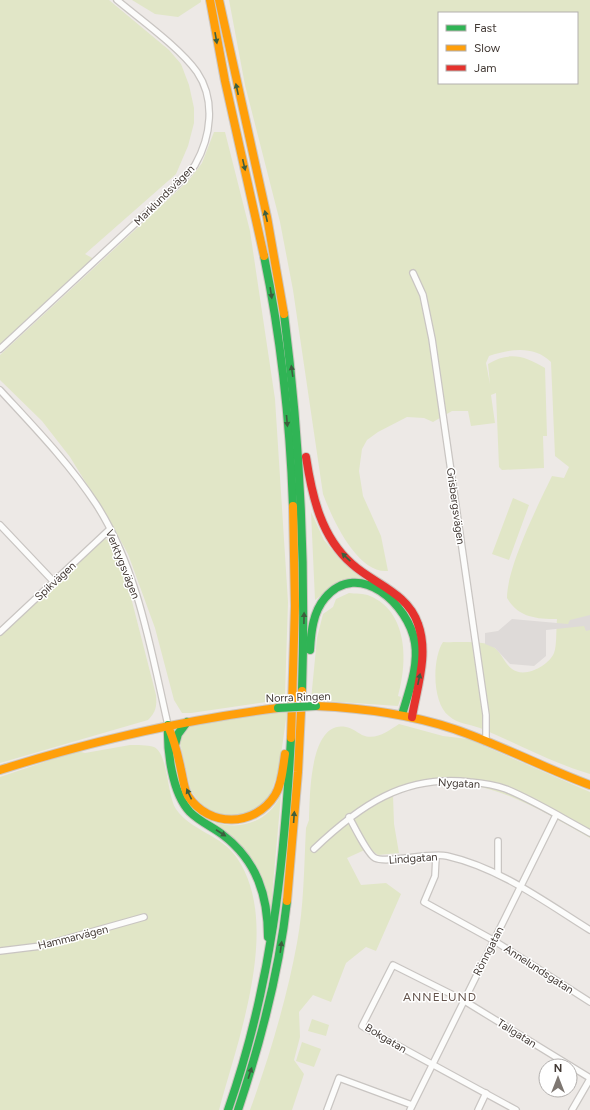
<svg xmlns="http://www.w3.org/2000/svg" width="590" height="1110" viewBox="0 0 590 1110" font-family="Figtree,sans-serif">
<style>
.green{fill:#e1e6c7;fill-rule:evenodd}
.parking{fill:#dedad8}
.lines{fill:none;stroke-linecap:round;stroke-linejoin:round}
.street-casing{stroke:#c9c5c2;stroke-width:8}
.fast-casing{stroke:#cdc6c0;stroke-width:10}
.slow-casing{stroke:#cdc6c0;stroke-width:10}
.jam-casing{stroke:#cdc6c0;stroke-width:10}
.street{stroke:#fcfcfb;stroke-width:5.5}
.fast{stroke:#30b455;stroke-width:8}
.slow{stroke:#ff9f0a;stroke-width:8}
.jam{stroke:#e5322d;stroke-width:8}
.fast-bridge-casing{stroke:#cdc6c0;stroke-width:10;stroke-linecap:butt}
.fast-bridge{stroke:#30b455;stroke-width:8}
.oneway{fill:#3d5e3e}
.labels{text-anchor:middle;stroke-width:3;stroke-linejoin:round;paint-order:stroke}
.street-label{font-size:11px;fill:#423934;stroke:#fff}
.neighbourhood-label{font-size:12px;letter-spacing:1px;fill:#64544c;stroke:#fff}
</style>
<rect width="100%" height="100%" fill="#ede9e6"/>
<g class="green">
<polygon points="0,0 109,0 169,50 181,64 189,85 194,108 194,123 188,146 176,174 85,254 94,259 0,345"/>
<polygon points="132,0 201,0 201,2 178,17 155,14"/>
<path d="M229,0H590V774C552,763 517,743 480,728C469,724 458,724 449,716C432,703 432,659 443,642C455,643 482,640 492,646C501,651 504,663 512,669C525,679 549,665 554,653C557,646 556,628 557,619C536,619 518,617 507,598C507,567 538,505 552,476L564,478L569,467L555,456L551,362C534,345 510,349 489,356L486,363L490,384L488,364C509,351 525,356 545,368L547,436H543L544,468L502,470L499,467L496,393L491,395L495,423L471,426L468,411H452L433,422L424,418L407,417L378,432L367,440L362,449L359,471L363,496L381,536L388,571C357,574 332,518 323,494L293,290L280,222L245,85ZM439,13H577V83H439Z"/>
<polygon points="214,132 225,132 250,231 275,399 288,602 285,694 273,701 191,713 182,713 174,700 155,628 128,554 112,525 70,457 42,421 0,380 0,355 189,180 202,163"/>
<polygon points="513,498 529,505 509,560 492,554"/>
<path d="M311,512L324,540L339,558L364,579C344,579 330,588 315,600Z"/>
<path d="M101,539L112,540L125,574L156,695C157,706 156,712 148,720L0,763V634Z"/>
<path d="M349,593C355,594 364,593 370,596C408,612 408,662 398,696L401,697L398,706L311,700L317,638L323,614L333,607L336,599Z"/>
<polygon points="287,712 279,769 269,798 255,810 243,816 226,817 212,812 201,804 191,791 180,743 185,728 194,724 258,714"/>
<path d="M399,724L443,736L468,739L590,792V838C538,809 484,773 422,786C412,788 402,792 393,795L394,824L399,853L378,855L369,848L347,858L361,885L386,883L401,894L376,951L366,947L346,963L331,1002L313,995L299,1012L300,1037L294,1060L304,1074L292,1110H250C269,1058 287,998 297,943C304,906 304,867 306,828L309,820C310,797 309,720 346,727C352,728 357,732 362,735C376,741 388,731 399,724Z"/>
<path d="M130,745C137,745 147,745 154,747C168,753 167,795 176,809C191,831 222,835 237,858C282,924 238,1039 219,1110H0V777L77,751L85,753Z"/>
<path d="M281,795L271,907L228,833L214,822C241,831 268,822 281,795Z"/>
<polygon points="312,1019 329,1025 326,1036 308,1031"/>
<polygon points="302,1042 321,1049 314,1067 296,1061"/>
</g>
<polygon class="parking" points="590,615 590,630 586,631 584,626 546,630 546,656 534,666 510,664 495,648 485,644 485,633 498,631 512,619 568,624 570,620"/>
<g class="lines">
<g class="street-casing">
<g id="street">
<polyline points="413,273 423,295 432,339 486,715 486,742"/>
<path d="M0,349L181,181C185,176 191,171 195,165C211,137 216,100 197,72C180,48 141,20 117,0"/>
<path d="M0,390C33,426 69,463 96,504C138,569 151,651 168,725"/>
<polyline points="0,525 54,582"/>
<polyline points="0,632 110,529"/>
<path d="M349,817C354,826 368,855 375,858C387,864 429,852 447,856C500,868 545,902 590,930"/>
<path d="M314,849C359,806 404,774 470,782C482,783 495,785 506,789C535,801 562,818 590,833"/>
<polyline points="436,856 435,876 424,902 493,940 590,1002"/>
<polyline points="498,874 498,841"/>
<polyline points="0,951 41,946 144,917"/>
<polyline points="327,1110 339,1078 412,1105"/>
<polyline points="410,1110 556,815"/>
<polyline points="478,1110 486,1093"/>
<polyline points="516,1110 362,1026 393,965 463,1000 590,1078"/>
<polyline points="572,1110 590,1079"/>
</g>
</g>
<g class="fast-casing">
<g id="fast">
<path d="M264,256C281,338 290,422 293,506"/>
<path d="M284,314C300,439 306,565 302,691"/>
<path d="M310,650C311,632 313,612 325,598C359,558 409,605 415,643C419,667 408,693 402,715"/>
<path d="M168,725C167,751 172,793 190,812C200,822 213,827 223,835C257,861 268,896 268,937"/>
<polyline points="175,745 178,734 187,722"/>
<path d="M228,1110C271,987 284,867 291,738"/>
<path d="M238,1110C261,1041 279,973 287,901"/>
</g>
</g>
<g class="slow-casing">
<g id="slow">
<polyline points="210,0 225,81 264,256"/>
<polyline points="219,0 267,217 284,314"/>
<path d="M316,706C363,708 409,714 454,729C501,745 544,768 590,785"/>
<path d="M168,726C174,740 178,755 181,770C183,778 184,789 188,796C209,828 255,827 275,795C282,784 283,767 285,754"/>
<polyline points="291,738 295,606 293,506"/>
<path d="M0,770C91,741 183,720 278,708"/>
<polyline points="287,901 298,772 302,691"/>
</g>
</g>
<g class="jam-casing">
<path id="jam" d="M306,457C312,496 321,537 352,564C374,584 408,593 418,624C429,654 417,687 412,717"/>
</g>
<use href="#street" class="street"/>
<use href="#fast" class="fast"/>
<use href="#slow" class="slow"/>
<use href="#jam" class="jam"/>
<g class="fast-bridge-casing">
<polyline id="fast-bridge" points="278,708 316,706"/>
</g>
<use href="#fast-bridge" class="fast-bridge"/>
</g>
<defs><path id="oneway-solid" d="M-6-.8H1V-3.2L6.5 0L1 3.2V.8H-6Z"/></defs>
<g class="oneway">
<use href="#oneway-solid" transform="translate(216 38) rotate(80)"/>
<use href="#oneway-solid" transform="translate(237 89) rotate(-102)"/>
<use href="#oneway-solid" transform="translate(244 165) rotate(77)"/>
<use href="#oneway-solid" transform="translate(266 216) rotate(-103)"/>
<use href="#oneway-solid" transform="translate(271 293) rotate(81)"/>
<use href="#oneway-solid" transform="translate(292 371) rotate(-98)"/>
<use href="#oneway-solid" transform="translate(287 421) rotate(85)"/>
<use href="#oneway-solid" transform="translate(346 557) rotate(-137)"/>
<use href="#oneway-solid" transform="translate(304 618) rotate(-89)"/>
<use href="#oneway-solid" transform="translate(419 679) rotate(-78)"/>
<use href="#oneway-solid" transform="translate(189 794) rotate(-115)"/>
<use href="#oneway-solid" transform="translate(294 817) rotate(-86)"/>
<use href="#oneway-solid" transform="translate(221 833) rotate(33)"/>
<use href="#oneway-solid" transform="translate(281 947) rotate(-82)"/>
<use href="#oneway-solid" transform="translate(250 1073) rotate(-72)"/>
</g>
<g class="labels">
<g class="street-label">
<text transform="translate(164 195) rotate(-45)" y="4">Marklundsvägen</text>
<text transform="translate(456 506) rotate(82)" y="4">Grisbergsvägen</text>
<text transform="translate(123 564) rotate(68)" y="4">Verktygsvägen</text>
<text transform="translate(55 581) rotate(-43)" y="4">Spikvägen</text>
<text transform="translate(298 697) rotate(-2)" y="4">Norra Ringen</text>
<text transform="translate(459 783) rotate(3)" y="4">Nygatan</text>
<text transform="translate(413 858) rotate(-4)" y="4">Lindgatan</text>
<text transform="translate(73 937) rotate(-14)" y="4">Hammarvägen</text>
<text transform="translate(488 951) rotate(-63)" y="4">Rönngatan</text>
<text transform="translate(539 969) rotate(33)" y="4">Annelundsgatan</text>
<text transform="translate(517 1033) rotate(32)" y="4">Tallgatan</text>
<text transform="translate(386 1038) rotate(31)" y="4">Bokgatan</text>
</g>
<g class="neighbourhood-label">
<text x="440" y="1001">ANNELUND</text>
</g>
</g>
<rect x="438" y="12" width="140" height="72" fill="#ffffff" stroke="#b3b0ae"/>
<rect x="446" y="25" width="20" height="6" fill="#30b455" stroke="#b3b0ae"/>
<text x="474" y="32" font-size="12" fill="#423934">Fast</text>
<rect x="446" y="45" width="20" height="6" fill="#ff9f0a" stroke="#b3b0ae"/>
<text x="474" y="52" font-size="12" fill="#423934">Slow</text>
<rect x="446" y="65" width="20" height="6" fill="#e5322d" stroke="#b3b0ae"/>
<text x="474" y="72" font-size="12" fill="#423934">Jam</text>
<g transform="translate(558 1078)"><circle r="19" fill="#ffffff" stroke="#b3b0ae"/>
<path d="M0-3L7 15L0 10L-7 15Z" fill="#7e7772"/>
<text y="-6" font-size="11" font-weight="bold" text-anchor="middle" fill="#423934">N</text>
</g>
</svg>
